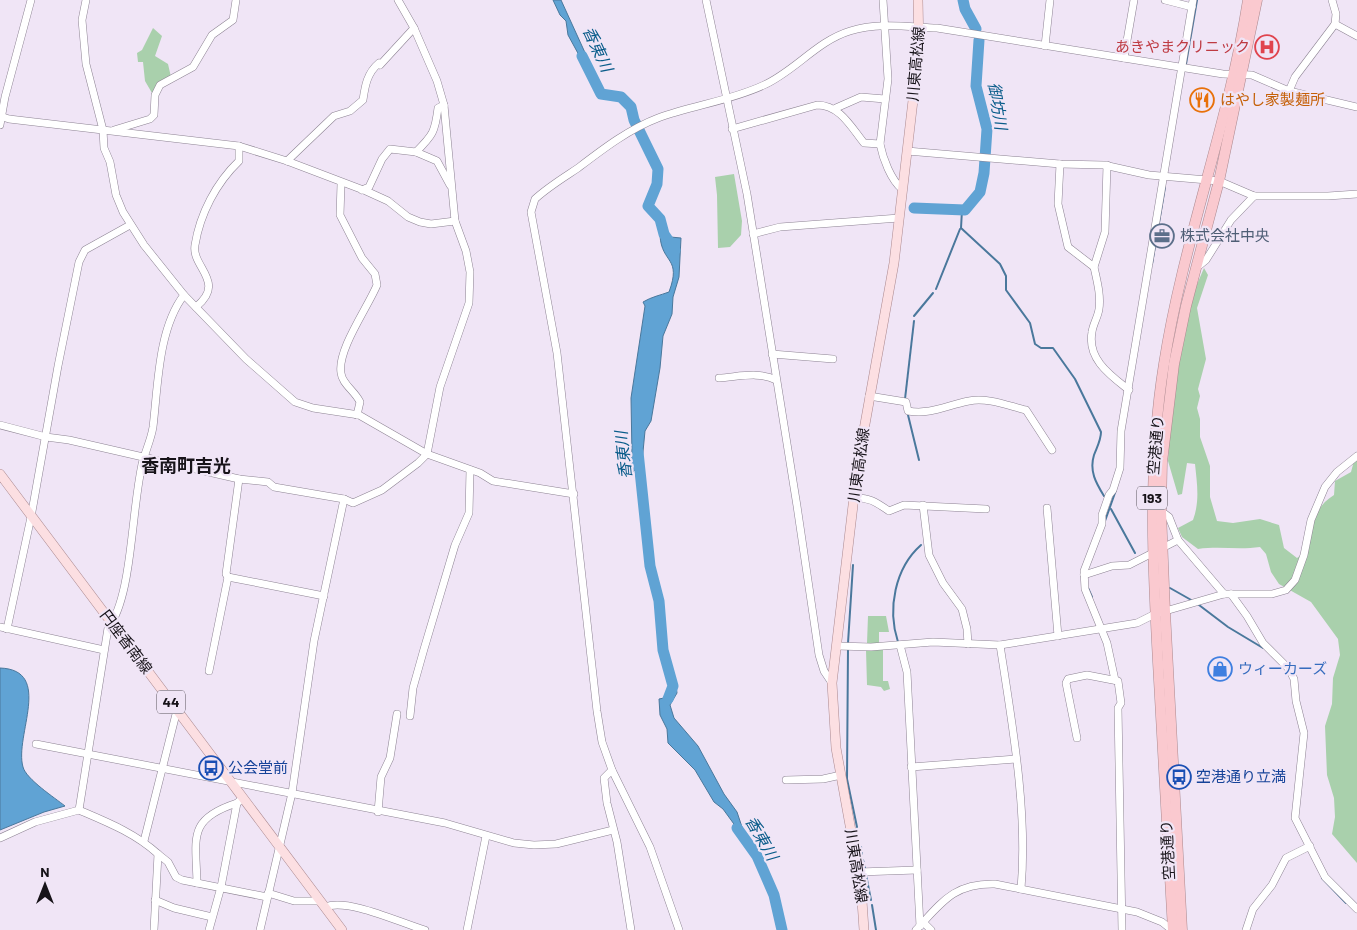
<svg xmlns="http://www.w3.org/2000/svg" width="1357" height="930" viewBox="0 0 1357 930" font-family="Barlow,'Noto Sans JP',sans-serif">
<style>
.green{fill:#a9d0ac}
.water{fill:#60a3d4;stroke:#4a789c}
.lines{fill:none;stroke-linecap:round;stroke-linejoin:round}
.stream{stroke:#4a789c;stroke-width:2}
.river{stroke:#60a3d4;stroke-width:11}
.minor-casing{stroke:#8d8393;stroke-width:8}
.major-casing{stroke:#ab898f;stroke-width:10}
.highway-casing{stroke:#ab898f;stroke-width:11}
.minor{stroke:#fff;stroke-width:7}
.major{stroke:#fcdfe2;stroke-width:9}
.highway{stroke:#fac9cf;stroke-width:10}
.labels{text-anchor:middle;stroke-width:4.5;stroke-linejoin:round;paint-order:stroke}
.shield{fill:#f0e5f6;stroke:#58525b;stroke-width:1}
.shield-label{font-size:14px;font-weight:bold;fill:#171319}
.health-label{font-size:15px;fill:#be3a42;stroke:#f0e5f6;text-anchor:end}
.street-label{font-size:15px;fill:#171319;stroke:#f0e5f6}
.food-label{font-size:15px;fill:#c56008;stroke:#f0e5f6;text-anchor:start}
.service-label{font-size:15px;fill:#4e5e75;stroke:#f0e5f6;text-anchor:start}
.shop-label{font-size:15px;fill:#366cbe;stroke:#f0e5f6;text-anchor:start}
.transit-label{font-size:15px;fill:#164399;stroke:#f0e5f6;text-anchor:start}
.water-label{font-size:16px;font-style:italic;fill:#095c8a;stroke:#f0e5f6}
.quarter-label{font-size:18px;font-weight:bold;fill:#171319;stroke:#f0e5f6}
</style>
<rect width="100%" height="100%" fill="#f0e5f6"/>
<g class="green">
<polygon points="153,28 162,36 155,56 168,64 171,77 152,93 145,81 143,62 138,62 137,53 142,50"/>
<polygon points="734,174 742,221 741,235 730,247 718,248 717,195 715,177"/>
<path d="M1204,268L1208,275L1197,308L1206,359L1198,389L1200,396L1197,408L1200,419V437L1210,466V497L1217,521L1233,523L1260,519L1279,525L1284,548L1297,558L1309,549C1312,526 1313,508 1334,495L1335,481L1351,472L1354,461L1357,459V863L1332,834L1335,817L1334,798L1327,775L1325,726L1332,704L1333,678L1340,655L1338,639L1311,602L1279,584L1271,572L1266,554L1260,547C1239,550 1219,546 1198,549L1182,537L1178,528L1193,520C1200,501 1197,484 1195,464L1187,463L1182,494L1178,495L1168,461L1171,406L1189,303Z"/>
<polygon points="868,616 886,616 889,632 879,632 879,644 867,643"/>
<polygon points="883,649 883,681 888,681 890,689 884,691 881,687 867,685 866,650"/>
</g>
<g class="water">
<polygon points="553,0 561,0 587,57 590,66 585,72 580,57 568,35 566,21 560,15"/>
<path d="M660,236L681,238L679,277L673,297L672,314L663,336L660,368L651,421L645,431L642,462L633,472L630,460L632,456L631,398L645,306L643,302C651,297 661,295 669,292C682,257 662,264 660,236Z"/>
<path d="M0,668C54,670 14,736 23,767C26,779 55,798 65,806L44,812L0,830Z"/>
<polygon points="676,685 677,693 670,705 674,718 698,746 724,794 737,812 747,842 723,809 714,802 695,770 668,743 667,729 660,715 659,699 669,697 671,687"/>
</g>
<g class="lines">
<g class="stream">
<polyline points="1186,64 1197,0"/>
<path d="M962,210L961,228L1000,264L1006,276V290L1030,323L1035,344L1041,348H1053L1075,379L1101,432C1101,440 1097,447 1094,455C1089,471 1096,483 1104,496"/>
<polyline points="1152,264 1165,187"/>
<polyline points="936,289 960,229"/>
<polyline points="914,316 933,293"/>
<polyline points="905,399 914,321"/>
<polyline points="908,415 919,460"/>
<polyline points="1111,509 1135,553"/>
<polyline points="1105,521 1116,490"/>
<polyline points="1088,588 1092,597"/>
<polyline points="1170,588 1193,601"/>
<polyline points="1199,605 1228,627 1263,648"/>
<path d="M898,642C887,609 895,568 921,545"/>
<polyline points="848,643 853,565"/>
<polyline points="848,648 847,779 857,827"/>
<polyline points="861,847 862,854"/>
<polyline points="863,860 865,868"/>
<polyline points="866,875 871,900"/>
<polyline points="1322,878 1346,903"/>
<polyline points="872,905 876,930"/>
</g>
<g class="river">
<polyline points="963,0 965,9 976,29"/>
<polyline points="582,56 601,94 621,97 631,107 634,120 658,169 657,184 648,206 660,219 664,234 675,250"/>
<polyline points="914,208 965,210 980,192 984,173 987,129 976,86 979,40"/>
<polyline points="638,452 650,566 659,601 663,650 673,686 668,699"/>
<polyline points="737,828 757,856 774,895 782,930"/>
</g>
<g class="minor-casing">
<g id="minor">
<polyline points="86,0 82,20 86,64 103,130 104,148 110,162 116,195 123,212 144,245 184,295 246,359 295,402 313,408 359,415 427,454 480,473 493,481 574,494"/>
<polyline points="706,0 747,194 797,506 819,655 824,671 832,683"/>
<path d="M883,0L888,79L880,144C883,159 891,180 902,189"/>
<polyline points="1165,0 1192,7"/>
<polyline points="1335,24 1357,36"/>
<polyline points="1045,46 1050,0"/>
<polyline points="1124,58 1134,0"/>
<polyline points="1289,91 1295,77 1335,24 1336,14 1332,0"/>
<polyline points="836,108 861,97 885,99"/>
<polyline points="0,116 9,119 239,146 287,161 366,191 388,201 408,217 420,222 431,224 455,221"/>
<polyline points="0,125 5,97 31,0"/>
<path d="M732,129L817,105C840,105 851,127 864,143L880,144"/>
<polyline points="114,130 150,119 154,115 155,95 160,85 193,67 212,35 233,20 236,0"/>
<polyline points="907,151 1060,164 1104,165 1149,175 1219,181 1254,196 1328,196 1357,194"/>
<polyline points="416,152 437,161 450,185"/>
<path d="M287,161L334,116L350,111L363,100C365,86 367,73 379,63L380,65L414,28"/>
<path d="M1060,164L1058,204L1068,247L1094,267C1097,281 1101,295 1099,309C1098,317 1093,324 1092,332C1087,359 1110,375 1129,390"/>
<path d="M341,184L340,215L362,258L375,274L377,285C368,307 337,350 341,373C342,384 355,391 360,402L357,415"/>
<path d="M362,190L369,187L382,159L390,149L416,152C433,135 435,132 438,108L444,105"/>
<polyline points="753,234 780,227 899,218"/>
<polyline points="1094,267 1105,232 1107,165"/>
<polyline points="1195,269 1206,260 1231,220 1254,196"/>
<path d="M196,307C227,282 191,267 195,245C200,214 216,183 239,161V146"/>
<polyline points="772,354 833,359"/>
<path d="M719,378C738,377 759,371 776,380"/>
<path d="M869,396L906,402L908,411C931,415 947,405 969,401C987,397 1009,406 1026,410L1052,450"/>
<polyline points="0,425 46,437 69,440 239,479 268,482 274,487 344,499 353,503 382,490 418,463 427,454 440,387 469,303 470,272 466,251 455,221 444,105 437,81 414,28 398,0"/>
<polyline points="239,479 226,574 228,577 324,596"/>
<path d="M853,498C869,497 876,502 889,511L904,505L986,509"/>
<polyline points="923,505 929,555 943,583 962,609 967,629 968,644"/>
<polyline points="1047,508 1058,636"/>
<polyline points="1161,511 1169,517 1178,540 1224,594"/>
<polyline points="1084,575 1112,566 1129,565 1178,540"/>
<polyline points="1231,594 1247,616 1263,643 1289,669 1294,679 1296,701 1304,733 1295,818 1325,877 1357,909"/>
<polyline points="0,627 104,650"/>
<polyline points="7,629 31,517 58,366 79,262 85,250 130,225"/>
<polyline points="900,645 907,672 920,926"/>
<path d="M1000,645C1012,723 1028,811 1021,889"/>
<polyline points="838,646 871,647 933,642 1000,645 1137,623 1155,614 1224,594 1272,594 1286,590 1295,580 1304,555 1311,520 1325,487 1337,472 1357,456"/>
<polyline points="209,671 228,577"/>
<polyline points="1115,680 1107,643 1085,589 1084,571 1102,524 1102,515 1109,495 1113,490 1120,468 1121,431 1193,0"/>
<polyline points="410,716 413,688 424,649 455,545 469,513 470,470"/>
<polyline points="1077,738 1066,683 1068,679 1087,675 1118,681 1121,703 1118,708 1122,930"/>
<polyline points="36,744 445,823 514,843 534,845 556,844 613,830"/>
<polyline points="911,767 1016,759"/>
<polyline points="612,770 650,847 679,930"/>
<polyline points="786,780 823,779 841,775"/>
<path d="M79,810C107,822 135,833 158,854L154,930"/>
<polyline points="378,812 381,777 390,758 397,714"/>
<path d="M0,838L35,822L79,810L108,628C124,608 129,562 132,536C135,512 137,488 142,464C145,452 151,440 153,427C158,386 158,329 184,295"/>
<polyline points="144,841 177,710"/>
<polyline points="158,854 168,862 176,877 182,880 267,897"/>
<polyline points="859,872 917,870"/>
<path d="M197,883C196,838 187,819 237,803"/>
<polyline points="268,893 294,901 320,901"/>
<polyline points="155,900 174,908 212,917"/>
<path d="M325,907C349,898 400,923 425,930"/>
<polyline points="923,922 931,930"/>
<polyline points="209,930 221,887 237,803 243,798"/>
<polyline points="260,930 292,793 314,641 344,499"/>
<polyline points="467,930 486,836"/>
<path d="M631,930L617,842L607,803L604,778L612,770L602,742L597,711L557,353L531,212L535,199C548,187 563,178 578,168C603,149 629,129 658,118C693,105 730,101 764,85C795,71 817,41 850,31C879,22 909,27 937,28L1223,74L1252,75L1289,91L1357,107"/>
<path d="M916,930C942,902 954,883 995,884L1137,912L1162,922L1172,930"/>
<polyline points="1246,930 1253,909 1272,885 1286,858 1310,846"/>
</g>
</g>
<g class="major-casing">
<g id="major">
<polyline points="0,474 342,930"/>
<polyline points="864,930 861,886 836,748 832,683 858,463 894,263 919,49 918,0"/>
</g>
</g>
<g class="highway-casing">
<g id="highway">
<path d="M1173,930C1168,847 1164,763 1159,680C1153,574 1147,469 1164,364C1183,241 1229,123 1248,0"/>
<polyline points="1182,930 1165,612 1161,511 1162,462 1174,364 1186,306 1219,181 1257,0"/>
</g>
</g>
<use href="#minor" class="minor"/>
<use href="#major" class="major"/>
<use href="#highway" class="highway"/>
</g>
<defs>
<g id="hospital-ring" transform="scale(1.25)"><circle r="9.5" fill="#f0e5f6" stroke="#e0444e" stroke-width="1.5"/><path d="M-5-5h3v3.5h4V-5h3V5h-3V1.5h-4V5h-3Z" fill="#e0444e"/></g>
<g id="restaurant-ring" transform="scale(1.25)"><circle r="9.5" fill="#f0e5f6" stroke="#e8710a" stroke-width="1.5"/><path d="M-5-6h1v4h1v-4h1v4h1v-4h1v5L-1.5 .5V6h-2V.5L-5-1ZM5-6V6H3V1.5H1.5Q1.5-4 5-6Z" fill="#e8710a"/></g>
<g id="office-ring" transform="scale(1.25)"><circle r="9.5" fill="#f0e5f6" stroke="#5c6f8a" stroke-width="1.5"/><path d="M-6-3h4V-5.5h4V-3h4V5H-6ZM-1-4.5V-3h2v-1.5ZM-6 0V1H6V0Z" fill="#5c6f8a"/></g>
<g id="shop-ring" transform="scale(1.25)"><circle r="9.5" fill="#f0e5f6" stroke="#3f7fe0" stroke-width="1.5"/><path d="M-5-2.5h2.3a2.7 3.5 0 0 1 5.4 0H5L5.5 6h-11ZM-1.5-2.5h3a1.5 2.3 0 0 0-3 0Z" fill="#3f7fe0"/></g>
<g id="bus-ring" transform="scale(1.25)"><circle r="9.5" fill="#f0e5f6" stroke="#1a4fb4" stroke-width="1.5"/><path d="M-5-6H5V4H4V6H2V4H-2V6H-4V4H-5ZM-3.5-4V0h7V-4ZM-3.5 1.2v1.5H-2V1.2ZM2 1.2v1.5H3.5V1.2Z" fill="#1a4fb4"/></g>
</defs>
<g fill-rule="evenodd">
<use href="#hospital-ring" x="1267" y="47"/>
<use href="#restaurant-ring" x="1202" y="100"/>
<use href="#office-ring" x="1162" y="236"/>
<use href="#shop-ring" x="1220" y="669"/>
<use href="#bus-ring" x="211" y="768"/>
<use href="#bus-ring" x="1179" y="777"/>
</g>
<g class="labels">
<g class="shield">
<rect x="1137" y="486.5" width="30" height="23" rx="4"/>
<rect x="157" y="690.5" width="28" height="23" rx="4"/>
</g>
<g class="shield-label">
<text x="1152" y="503">193</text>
<text x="171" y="707">44</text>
</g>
<g class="health-label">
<text x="1250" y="52">あきやまクリニック</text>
</g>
<g class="street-label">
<text transform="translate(916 64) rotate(-85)" y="5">川東高松線</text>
<text transform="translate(1156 445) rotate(-85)" y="5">空港通り</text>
<text transform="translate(859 465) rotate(-82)" y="5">川東高松線</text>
<text transform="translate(126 642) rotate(53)" y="5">円座香南線</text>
<text transform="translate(1168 850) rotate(-93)" y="5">空港通り</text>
<text transform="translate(856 866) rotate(81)" y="5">川東高松線</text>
</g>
<g class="food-label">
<text x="1220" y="105">はやし家製麺所</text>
</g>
<g class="service-label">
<text x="1180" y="241">株式会社中央</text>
</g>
<g class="shop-label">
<text x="1238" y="674">ウィーカーズ</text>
</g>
<g class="transit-label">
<text x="228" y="773">公会堂前</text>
<text x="1196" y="782">空港通り立満</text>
</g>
<g class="water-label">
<text transform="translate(598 49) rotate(65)" y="6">香東川</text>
<text transform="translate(998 106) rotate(81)" y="6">御坊川</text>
<text transform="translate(623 455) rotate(-96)" y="6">香東川</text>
<text transform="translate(762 838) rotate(60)" y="6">香東川</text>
</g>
<g class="quarter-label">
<text x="186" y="472">香南町吉光</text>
</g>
</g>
<g transform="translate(45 885)" stroke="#f0e5f6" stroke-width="4" paint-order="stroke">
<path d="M0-4L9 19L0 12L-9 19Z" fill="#171319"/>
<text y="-8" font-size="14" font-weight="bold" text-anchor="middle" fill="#171319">N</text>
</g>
</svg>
